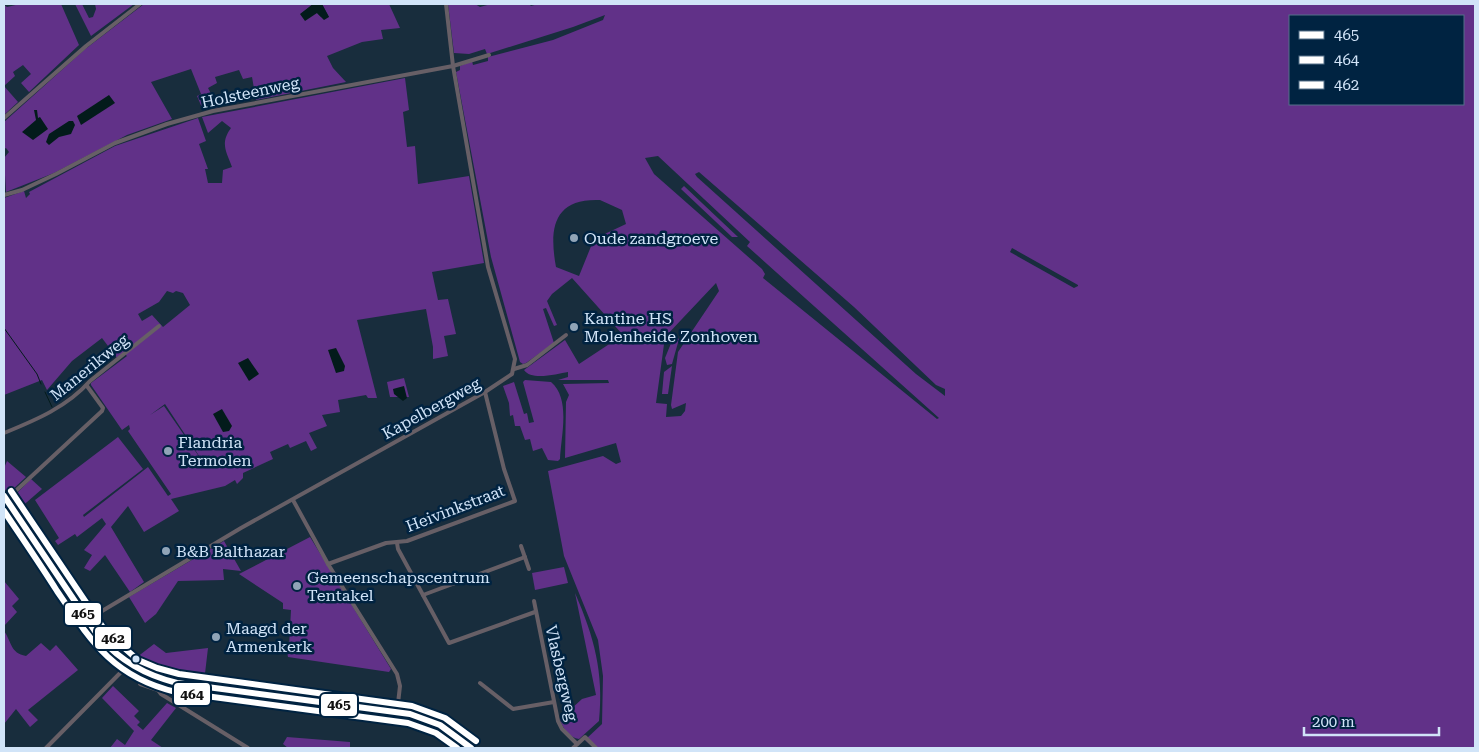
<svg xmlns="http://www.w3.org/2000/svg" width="1479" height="752" viewBox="0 0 1479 752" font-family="'Roboto Serif',serif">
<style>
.green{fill:#613188;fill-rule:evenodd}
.water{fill:#031b1b}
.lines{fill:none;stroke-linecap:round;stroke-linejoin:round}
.stream{stroke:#031b1b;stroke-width:1}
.minor{stroke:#675f66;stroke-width:4}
.tertiary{stroke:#675f66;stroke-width:5}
.bus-1-casing{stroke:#002341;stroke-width:10}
.bus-2-casing{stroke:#002341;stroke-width:10}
.bus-3-casing{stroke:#002341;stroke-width:10}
.bus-1{stroke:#fff;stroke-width:6}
.bus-2{stroke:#fff;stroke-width:6}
.bus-3{stroke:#fff;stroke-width:6}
.poi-dot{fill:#90a4b7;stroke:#002341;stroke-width:2}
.bus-dot{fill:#d1e4f8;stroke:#002341;stroke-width:2}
.labels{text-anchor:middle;stroke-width:5;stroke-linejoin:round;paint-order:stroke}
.street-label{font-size:16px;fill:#d1e4f8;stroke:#002341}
.poi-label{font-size:16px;fill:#d1e4f8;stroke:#002341;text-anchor:start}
.line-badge{stroke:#002341;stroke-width:2}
.pale-badge-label{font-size:14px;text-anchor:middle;font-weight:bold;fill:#111}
</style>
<rect width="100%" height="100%" fill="#182d3d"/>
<g class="green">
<polygon points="20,4 61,4 79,45 29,92 21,83 31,74 23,65 13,72 15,76 4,86 4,5 7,7"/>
<polygon points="75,4 82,4 89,18 93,17 96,9 95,4 134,4 91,36"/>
<polygon points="144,4 313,4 301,14 317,13 321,17 329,17 322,4 389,4 400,28 381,30 383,39 362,42 327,56 333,68 346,82 256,100 252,77 243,79 239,70 215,77 217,83 208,88 218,107 203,110 197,96 201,94 191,69 151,82 172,119 127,135 54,173 6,192 4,158 9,152 6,148 4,149 4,122 84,50"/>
<path d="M448,4H475L480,7L491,4H529L531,6L538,4H1475V748H594L585,740L602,724L603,676L598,640L564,556L548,471L603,456L616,464L621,462L616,443L565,458L566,402L569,395L563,384L609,383L608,380H558L568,377V372C557,374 531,381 524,370L565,340L579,364L623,335L572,278L552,294L547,301L557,325L554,326L546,308L543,309L554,343L526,363L523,364L520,362L491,257L456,72L460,70V66L472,61L473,65L488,61V57L553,40L603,20L605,15L573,27L487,54L485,49L469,54L454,53ZM1290,16H1463V104H1290ZM658,156L750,242L747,246L939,418L937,419L763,278L765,274L762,269L654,174L645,158ZM699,172L854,307L936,385L945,389V396L916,374L697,177L695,174ZM600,200L622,210L626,224L594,239L579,276L556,267C549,229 553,198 600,200ZM1012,248L1078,285V286L1074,288L1010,252ZM716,283L719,291L678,352L671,405L672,409L686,403L685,411L681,416L666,417L667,404L656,403L665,337Z"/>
<path d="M405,78L409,110L403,112L407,147L415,146L418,184L469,176L484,263L432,272L438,300L448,299L456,334L444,336L448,356L433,359V347L426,309L357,320L377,398H368L366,395L338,400L340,412L322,415L327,426L309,433L317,448L311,451L306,441L290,448L288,444L270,452L273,459L243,473V478L237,484L235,480L225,486L171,499L179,511L144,532L128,506L111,527L144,582L130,592L105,555L90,571L84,568L92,555L84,550L106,524L102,518L77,537L75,534L58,545L55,541L59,538L35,500L118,437L143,469L83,515L84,517L148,467L168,496L171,494L128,431L130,429L129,425L122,430L91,385V383L127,356L124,353L117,358L102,338L72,361L47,390L42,380L4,395V198L24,191L26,198L30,194L29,192L115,146L198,118L206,141L199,144L208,169H205L208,183H222L223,170L232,167C226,151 220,143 231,128L222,121L208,133L202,117ZM167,291L173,293L176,291L183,293L190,305L163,327L152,315L142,321L138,314L159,302ZM165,404L209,471L164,406L150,415Z"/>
<polygon points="4,86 18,102 4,115"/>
<polygon points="684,186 738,237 732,237 681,189"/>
<polygon points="674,336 679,339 672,364 667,365 665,358"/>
<polygon points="672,366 668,394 662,394 664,372"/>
<polygon points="404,378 409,397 390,397 387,382"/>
<path d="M525,380L551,382C571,399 561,435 560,459L558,461L548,460L542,448L533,451L530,439L525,440L520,426H515L513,415L510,416L509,403L503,386L514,382L524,414L527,413L529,423L534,422L523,382Z"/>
<polygon points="7,461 26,477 10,492 4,489 4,468"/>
<polygon points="31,479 42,489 19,509 12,498"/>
<polygon points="310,537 391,669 389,672 288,657 286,647 289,647 291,610 283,609 283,603 239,574"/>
<polygon points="224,541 241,571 223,569 224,580 178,581 156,614 145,623 129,597"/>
<polygon points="564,567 568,583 535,590 532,573"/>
<polygon points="4,581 19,599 12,606 17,612 4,626"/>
<path d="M575,593C594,637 604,672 599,721L579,739C570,738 562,728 560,719L582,699L596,695Z"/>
<path d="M4,631C12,642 10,653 26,656L41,643L50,651L56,645L78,670L28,710L38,720L30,727L16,709L4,724Z"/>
<polygon points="154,644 166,653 208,648 204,682 171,678 132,661"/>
<polygon points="113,686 139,711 134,716 140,722 137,725 143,730 167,703 176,708 151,740 163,748 110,748 117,739 125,745 134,731 102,698"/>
<polygon points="287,737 350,742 350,748 288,748 283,744"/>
</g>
<g class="water">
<polygon points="313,4 322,4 329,17 324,20 317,13 305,21 300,14"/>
<polygon points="109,95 115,103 81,125 77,116"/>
<polygon points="34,110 37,110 38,118 40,117 48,129 33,140 22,132 36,120"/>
<polygon points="69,121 73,121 75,125 71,134 59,137 49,145 46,142 49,134"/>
<polygon points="336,348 345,366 344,371 336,373 328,350"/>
<polygon points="248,358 259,374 249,381 238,363"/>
<polygon points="404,386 407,398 403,401 394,394 393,389"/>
<polygon points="222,409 232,426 229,431 223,432 213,414"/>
</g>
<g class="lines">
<g class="stream">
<polyline points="4,328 37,374 41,384"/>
<polyline points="45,392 52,407"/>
</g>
<g class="minor">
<polyline points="4,118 86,46 140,4"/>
<polyline points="4,195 22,190 56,174 115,143 167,124 213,111 453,66 489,55"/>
<polyline points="514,369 527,365 566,335"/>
<path d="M4,433C36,420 67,407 90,381L159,326"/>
<polyline points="7,499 102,411 103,408 87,386"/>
<polyline points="293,500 328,564 397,674 400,686 397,712"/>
<polyline points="397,543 398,549 449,643 535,612"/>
<polyline points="521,546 529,569"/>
<polyline points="328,564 386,543 407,541 515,501 504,469 485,392"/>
<polyline points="423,595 525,557"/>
<polyline points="534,601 558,721 562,729 577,744"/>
<polyline points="87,620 241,528 485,392 512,374 515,359 488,267 453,66 446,4"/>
<polyline points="160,680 158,690 161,694 248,748"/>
<polyline points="480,683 513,709 554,702"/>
<polyline points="140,684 158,690"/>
<polyline points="46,748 128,665"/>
<polyline points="573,748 585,737 596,748"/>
</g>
<path class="tertiary" d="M4,496L99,637C122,663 143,676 177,683L410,714L440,725L471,748"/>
<g class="bus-1-casing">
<path id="bus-1" d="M4,496L99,637C121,661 145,675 177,683L410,714L440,725L471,748"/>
</g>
<g class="bus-2-casing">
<path id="bus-2" d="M4,511C22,538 40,564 57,591C91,641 113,677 176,692L408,723L436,733L457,748"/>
</g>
<g class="bus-3-casing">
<polyline id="bus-3" points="11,491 106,632 138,660 157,668 179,674 412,706 445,718 476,741"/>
</g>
<use href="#bus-1" class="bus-1"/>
<use href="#bus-2" class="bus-2"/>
<use href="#bus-3" class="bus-3"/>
</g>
<g class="poi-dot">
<circle cx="574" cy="238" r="5"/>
<circle cx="574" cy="327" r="5"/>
<circle cx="168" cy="451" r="5"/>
<circle cx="166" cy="551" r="5"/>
<circle cx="297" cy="586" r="5"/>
<circle cx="216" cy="637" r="5"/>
</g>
<circle class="bus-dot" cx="136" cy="659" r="4.5"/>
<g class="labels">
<g class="street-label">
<text transform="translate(250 92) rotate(-12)" y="6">Holsteenweg</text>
<text transform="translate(89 367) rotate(-39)" y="6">Manerikweg</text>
<text transform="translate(431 408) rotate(-29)" y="6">Kapelbergweg</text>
<text transform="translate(455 508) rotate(-21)" y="6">Heivinkstraat</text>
<text transform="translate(562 673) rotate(77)" y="6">Vlasbergweg</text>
</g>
<g class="poi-label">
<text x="584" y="244">Oude zandgroeve</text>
<text x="584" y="324">Kantine HS<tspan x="584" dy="18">Molenheide Zonhoven</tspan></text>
<text x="178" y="448">Flandria<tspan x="178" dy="18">Termolen</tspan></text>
<text x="176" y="557">B&amp;B Balthazar</text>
<text x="307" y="583">Gemeenschapscentrum<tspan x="307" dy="18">Tentakel</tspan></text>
<text x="226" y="634">Maagd der<tspan x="226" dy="18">Armenkerk</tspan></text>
</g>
</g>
<g class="line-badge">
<rect x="64" y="602" width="38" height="24" rx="5" fill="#fff"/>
<rect x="94" y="626" width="38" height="24" rx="5" fill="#fff"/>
<rect x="173" y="682" width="38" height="24" rx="5" fill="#fff"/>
<rect x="320" y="693" width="38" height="24" rx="5" fill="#fff"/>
</g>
<g class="pale-badge-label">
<text x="83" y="618">465</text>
<text x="113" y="643">462</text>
<text x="192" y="699">464</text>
<text x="339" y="709">465</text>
</g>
<rect width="1479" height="752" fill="none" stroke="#d1e4f8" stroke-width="10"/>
<rect x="1289" y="15" width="175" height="90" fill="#002341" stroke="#54708a"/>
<rect x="1299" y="31" width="25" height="8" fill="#ffffff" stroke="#54708a"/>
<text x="1334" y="40" font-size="15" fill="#d1e4f8">465</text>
<rect x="1299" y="56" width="25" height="8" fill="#ffffff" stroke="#54708a"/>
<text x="1334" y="65" font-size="15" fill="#d1e4f8">464</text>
<rect x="1299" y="81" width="25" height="8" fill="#ffffff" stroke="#54708a"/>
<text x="1334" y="90" font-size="15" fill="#d1e4f8">462</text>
<path d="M1304 727v8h135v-8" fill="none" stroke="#d1e4f8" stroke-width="2.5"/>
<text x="1312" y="727" font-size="15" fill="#d1e4f8" stroke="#002341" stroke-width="4" paint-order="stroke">200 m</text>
</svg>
